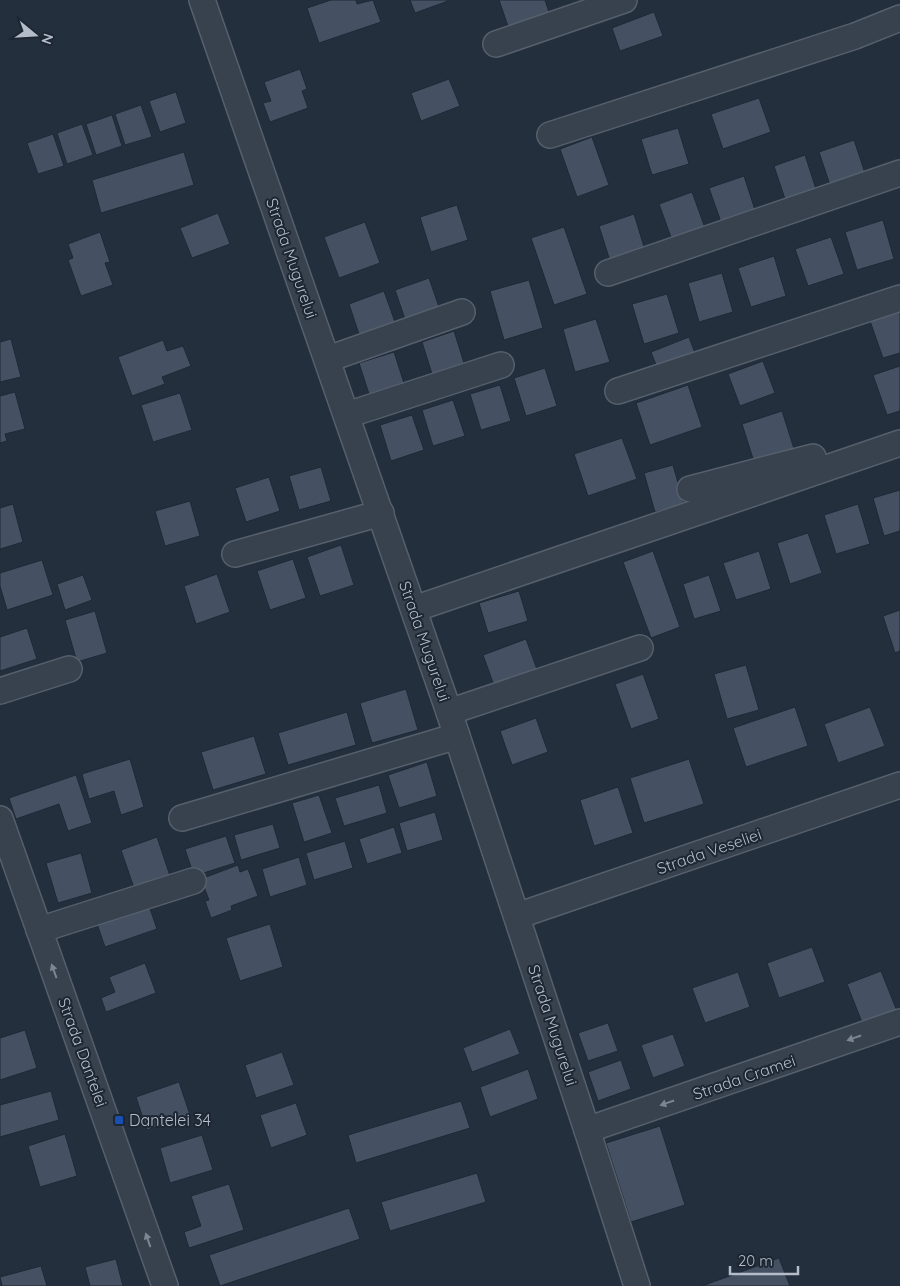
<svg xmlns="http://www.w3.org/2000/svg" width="900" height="1286" viewBox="0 0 900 1286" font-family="Quicksand,sans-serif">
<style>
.building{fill:#455162;stroke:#1f2835}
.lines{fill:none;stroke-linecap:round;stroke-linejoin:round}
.minor-casing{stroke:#565f6c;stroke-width:28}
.minor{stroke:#38414e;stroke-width:25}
.oneway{fill:#7c8592}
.transit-dot{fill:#1a4fb4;stroke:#1d2633;stroke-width:2}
.labels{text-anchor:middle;stroke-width:4;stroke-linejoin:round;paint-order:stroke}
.street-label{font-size:16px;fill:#b4bcc9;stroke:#1d2633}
.poi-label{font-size:16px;fill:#b4bcc9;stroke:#1d2633;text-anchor:start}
</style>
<rect width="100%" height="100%" fill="#242f3e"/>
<g class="building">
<polygon points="331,0 356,0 357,4 373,0 381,22 319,43 307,8"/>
<polygon points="410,0 448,0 448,1 415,13"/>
<polygon points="499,0 545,0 551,18 510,32"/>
<polygon points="654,12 663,36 620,51 612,28"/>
<polygon points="300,69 307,89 302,91 308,108 270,122 263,103 271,101 264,82"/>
<polygon points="449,79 460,106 421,121 411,93"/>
<polygon points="176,92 186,123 160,132 149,101"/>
<polygon points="759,98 771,132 723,149 711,114"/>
<polygon points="141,105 152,137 125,145 115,114"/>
<polygon points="112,115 122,146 96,155 86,124"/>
<polygon points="82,124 93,155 67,164 57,133"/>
<polygon points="678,128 689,164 652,175 641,139"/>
<polygon points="53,134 64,166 38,174 27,143"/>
<polygon points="592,137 609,185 577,197 560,149"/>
<polygon points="854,140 865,173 830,185 819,152"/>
<polygon points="184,152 194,185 101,213 92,180"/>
<polygon points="805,155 816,189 785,199 774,166"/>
<polygon points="744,176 755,210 721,222 709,188"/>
<polygon points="692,192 705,228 672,240 659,204"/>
<polygon points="457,205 468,240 431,252 420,217"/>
<polygon points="218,213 230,244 192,258 180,228"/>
<polygon points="634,214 645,250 610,261 599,226"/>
<polygon points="883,220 894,259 857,270 845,232"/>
<polygon points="365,222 380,263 339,278 324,237"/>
<polygon points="564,227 587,294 554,305 531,238"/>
<polygon points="100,232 110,262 105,263 113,285 81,296 68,260 73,258 68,244"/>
<polygon points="831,237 844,274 808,286 795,249"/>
<polygon points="774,256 786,296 751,307 738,268"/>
<polygon points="722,273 733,312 699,322 688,283"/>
<polygon points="429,278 439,307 405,319 395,290"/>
<polygon points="529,280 543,328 504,340 490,291"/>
<polygon points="384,291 395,322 359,334 349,304"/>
<polygon points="667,294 679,333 644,344 632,304"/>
<polygon points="900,308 900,353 883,358 869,318"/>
<polygon points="596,319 610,362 575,372 563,329"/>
<polygon points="454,331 465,366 433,377 422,342"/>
<polygon points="689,337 696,356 658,370 651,352"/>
<polygon points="11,339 21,377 0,382 0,342"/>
<polygon points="163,340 167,351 183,346 191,366 162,377 165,384 132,396 118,357"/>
<polygon points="394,352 404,383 369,394 359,363"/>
<polygon points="763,361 775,393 740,406 728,374"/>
<polygon points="900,366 900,411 887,415 873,375"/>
<polygon points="545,368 557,406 526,416 514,378"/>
<polygon points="500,385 511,421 481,430 470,394"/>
<polygon points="688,385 702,427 650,445 636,403"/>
<polygon points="15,392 25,429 5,434 7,441 0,443 0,396"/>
<polygon points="180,393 192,430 153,442 141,405"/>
<polygon points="453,400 465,436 433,446 422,410"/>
<polygon points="782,411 796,455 756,468 742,424"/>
<polygon points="412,415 424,450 391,461 380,425"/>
<polygon points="622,438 637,479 588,496 574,454"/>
<polygon points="673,465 684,504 655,512 644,473"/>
<polygon points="321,467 331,501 299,510 289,476"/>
<polygon points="269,477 280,511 246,522 235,488"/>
<polygon points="900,490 900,531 884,536 873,498"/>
<polygon points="190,501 200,536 165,546 155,511"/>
<polygon points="13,504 23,542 0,549 0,508"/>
<polygon points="858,504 870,544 836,554 824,515"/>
<polygon points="808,533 822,573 790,584 777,543"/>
<polygon points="341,545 354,585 320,596 307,557"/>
<polygon points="653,551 680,627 651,638 623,562"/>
<polygon points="759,551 771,589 736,600 723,563"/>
<polygon points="293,559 306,598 270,610 257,571"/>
<polygon points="42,560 53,595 7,610 0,586 0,573"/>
<polygon points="217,574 230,612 196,624 184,586"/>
<polygon points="83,575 92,600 65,610 57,584"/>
<polygon points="709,575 721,611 694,619 683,584"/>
<polygon points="519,591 528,621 488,633 479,603"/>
<polygon points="900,610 900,651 895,653 883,616"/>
<polygon points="95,611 107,653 77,662 65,620"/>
<polygon points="27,628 37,659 0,671 0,637"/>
<polygon points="526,639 538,672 495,688 483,655"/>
<polygon points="746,665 759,710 727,719 714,674"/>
<polygon points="643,674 659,719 631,729 615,684"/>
<polygon points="406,689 418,730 372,743 360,703"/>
<polygon points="795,707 808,746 746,767 733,728"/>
<polygon points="870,707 885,746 838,763 824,724"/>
<polygon points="347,712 356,745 288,765 278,733"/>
<polygon points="536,718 548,752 512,765 500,731"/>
<polygon points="254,736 266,774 213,790 201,752"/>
<polygon points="130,759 144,807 121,815 114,791 89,799 82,774"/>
<polygon points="689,759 704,804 644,823 630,778"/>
<polygon points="427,762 437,796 399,808 388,775"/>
<polygon points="76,775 92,823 68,831 59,804 16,819 9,798"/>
<polygon points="379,785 387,813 344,826 335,798"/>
<polygon points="618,787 633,833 594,846 580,800"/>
<polygon points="319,795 332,833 304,842 292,803"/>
<polygon points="435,812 443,840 407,851 399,823"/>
<polygon points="273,824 280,848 241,860 234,835"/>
<polygon points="394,827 402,853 367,864 359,839"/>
<polygon points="226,836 235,863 194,876 185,849"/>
<polygon points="157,837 170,876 134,888 121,850"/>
<polygon points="345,841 353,868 314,880 306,853"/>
<polygon points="81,853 92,893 58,903 46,863"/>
<polygon points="299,857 307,885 270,897 262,869"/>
<polygon points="238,865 240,872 248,869 258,896 231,906 232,910 211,918 205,901 209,900 201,879"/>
<polygon points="147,900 157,929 105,947 95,918"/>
<polygon points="270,924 283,967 240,981 226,938"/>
<polygon points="812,947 825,982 779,998 767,963"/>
<polygon points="145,963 156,993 106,1012 101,998 115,992 109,977"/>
<polygon points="881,971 897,1011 863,1025 847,984"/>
<polygon points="738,972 750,1007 705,1023 692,988"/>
<polygon points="608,1023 618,1051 588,1061 578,1033"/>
<polygon points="510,1029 520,1054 472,1072 463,1048"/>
<polygon points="25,1030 37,1068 0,1080 0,1038"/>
<polygon points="673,1034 685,1066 653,1078 641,1045"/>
<polygon points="282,1052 294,1085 256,1098 245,1065"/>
<polygon points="621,1060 631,1089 598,1101 588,1072"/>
<polygon points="528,1069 538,1099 490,1117 480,1087"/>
<polygon points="179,1082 190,1115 147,1130 136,1097"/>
<polygon points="51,1091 59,1120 0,1137 0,1105"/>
<polygon points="461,1101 470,1128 356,1163 348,1135"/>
<polygon points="296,1103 307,1135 271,1148 260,1115"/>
<polygon points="660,1126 685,1205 631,1222 606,1143"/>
<polygon points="65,1134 77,1176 40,1187 28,1146"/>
<polygon points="202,1135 213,1170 170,1183 160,1148"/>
<polygon points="477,1173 486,1202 390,1231 381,1202"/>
<polygon points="229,1184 244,1230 189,1248 184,1232 201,1226 191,1196"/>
<polygon points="349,1208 360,1239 220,1286 209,1255"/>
<polygon points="779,1258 790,1286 702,1286"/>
<polygon points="116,1259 123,1286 90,1286 85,1267"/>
<polygon points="41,1266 47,1286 2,1286 0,1277"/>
</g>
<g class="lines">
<g class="minor-casing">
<g id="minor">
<polyline points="202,0 449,712 587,1130 637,1286"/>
<polyline points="496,44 624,0"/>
<polyline points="550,135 855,36 900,18"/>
<polyline points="608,273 900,173"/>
<polyline points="328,359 462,312"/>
<polyline points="618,391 900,298"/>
<polyline points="347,415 501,365"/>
<polyline points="690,489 813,457"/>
<polyline points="235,554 381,513"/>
<polyline points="414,609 900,443"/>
<polyline points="0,691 69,669"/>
<polyline points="449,712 640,648"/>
<polyline points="182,818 457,736"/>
<polyline points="0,819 165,1286"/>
<polyline points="517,916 900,785"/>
<polyline points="39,930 193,881"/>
<polyline points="587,1130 900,1022"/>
</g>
</g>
<use href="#minor" class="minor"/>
</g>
<defs><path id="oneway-solid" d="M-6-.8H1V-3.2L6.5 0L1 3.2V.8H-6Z" transform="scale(1.25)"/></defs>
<g class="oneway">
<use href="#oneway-solid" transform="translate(54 971) rotate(-110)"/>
<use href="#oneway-solid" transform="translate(854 1038) rotate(161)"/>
<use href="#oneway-solid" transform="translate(667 1103) rotate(161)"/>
<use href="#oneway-solid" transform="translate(148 1240) rotate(-109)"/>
</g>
<rect class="transit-dot" x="114" y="1115" width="10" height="10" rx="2.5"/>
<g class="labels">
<g class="street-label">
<text transform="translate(292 258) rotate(71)" y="6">Strada Mugurelui</text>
<text transform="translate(425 641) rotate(71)" y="6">Strada Mugurelui</text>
<text transform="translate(709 851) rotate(-19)" y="6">Strada Veseliei</text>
<text transform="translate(553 1025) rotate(72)" y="6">Strada Mugurelui</text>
<text transform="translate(83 1052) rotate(70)" y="6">Strada Dantelei</text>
<text transform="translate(744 1077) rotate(-19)" y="6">Strada Cramei</text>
</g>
<g class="poi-label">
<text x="129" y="1126">Dantelei 34</text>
</g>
</g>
<g transform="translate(35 35) rotate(108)" stroke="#1d2633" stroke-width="4" paint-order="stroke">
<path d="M0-4L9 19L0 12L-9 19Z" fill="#b4bcc9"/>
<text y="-8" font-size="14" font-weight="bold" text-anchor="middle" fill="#b4bcc9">N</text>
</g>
<path d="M730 1266v8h68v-8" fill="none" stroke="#b4bcc9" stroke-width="2.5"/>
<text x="738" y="1266" font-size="15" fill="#b4bcc9" stroke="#1d2633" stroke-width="4" paint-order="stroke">20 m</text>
</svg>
